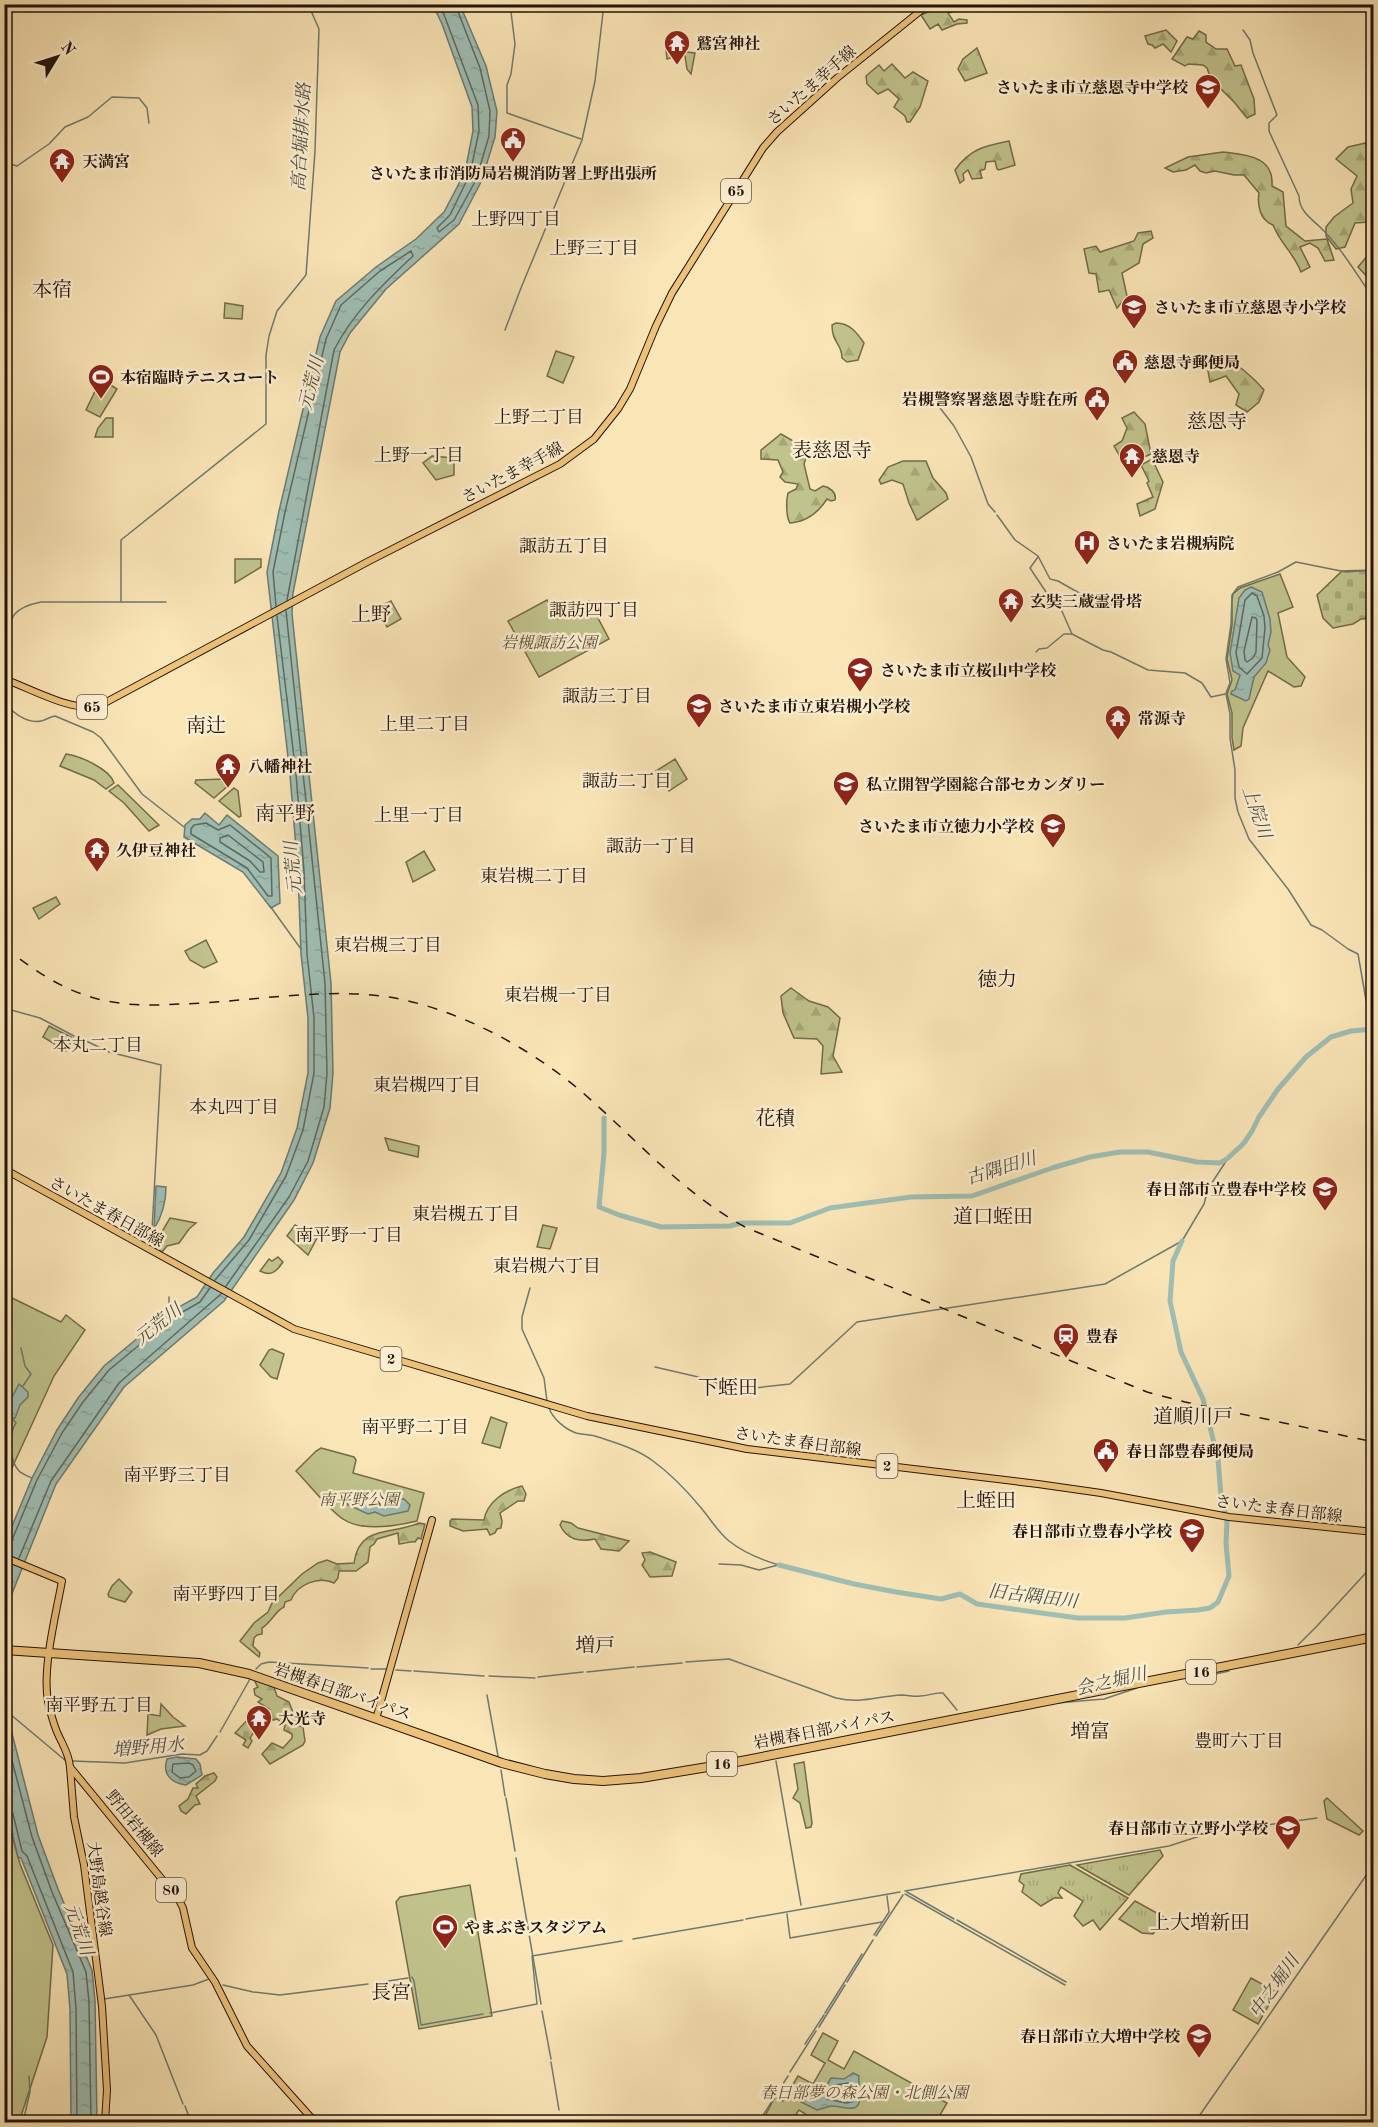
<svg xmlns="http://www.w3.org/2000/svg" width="1378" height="2127" viewBox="0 0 1378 2127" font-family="'Old Standard TT','Noto Serif JP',serif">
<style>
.grass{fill:url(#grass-tufts);stroke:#726b4a;stroke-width:1.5}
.forest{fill:url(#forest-firs);stroke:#726b4a;stroke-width:1.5}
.cemetery{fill:url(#cemetery-stones);stroke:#726b4a;stroke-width:1.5}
.park{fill:#c1c38c;stroke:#726b4a;stroke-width:1.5}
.water{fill:url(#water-ripples);stroke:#6d7a70;stroke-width:1.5}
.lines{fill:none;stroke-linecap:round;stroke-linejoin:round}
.shore{stroke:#60685e;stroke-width:1.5}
.stream{stroke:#6d7a70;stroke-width:1.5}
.river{stroke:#9fbeb4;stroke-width:5}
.major-casing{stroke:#221309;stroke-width:8}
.highway-casing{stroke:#221309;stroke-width:10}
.major{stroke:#edc27b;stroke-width:6}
.highway{stroke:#edc27b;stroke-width:8}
.rail{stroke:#221309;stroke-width:1.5;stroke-dasharray:10 10;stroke-linecap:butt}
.labels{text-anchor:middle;stroke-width:5;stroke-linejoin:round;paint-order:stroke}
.shield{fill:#fceed0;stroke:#635545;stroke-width:1.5}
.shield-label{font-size:15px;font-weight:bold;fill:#221309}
.poi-label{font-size:16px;font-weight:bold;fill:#221309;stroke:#fceed0;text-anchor:start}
.street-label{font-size:16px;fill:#221309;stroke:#fceed0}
.park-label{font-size:16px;font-style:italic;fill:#5a5137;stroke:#fceed0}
.water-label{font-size:18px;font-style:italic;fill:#4e4f45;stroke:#fceed0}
.neighbourhood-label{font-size:18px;fill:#221309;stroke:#fceed0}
.quarter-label{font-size:20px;fill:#221309;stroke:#fceed0}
</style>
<defs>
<pattern id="grass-tufts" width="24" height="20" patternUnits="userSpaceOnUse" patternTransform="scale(1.5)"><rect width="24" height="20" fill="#c1c38c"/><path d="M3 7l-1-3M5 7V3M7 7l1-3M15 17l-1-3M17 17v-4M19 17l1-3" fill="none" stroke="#a6a777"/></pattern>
<pattern id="forest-firs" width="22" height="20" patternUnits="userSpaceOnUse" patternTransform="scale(1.5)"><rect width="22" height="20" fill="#c1c38c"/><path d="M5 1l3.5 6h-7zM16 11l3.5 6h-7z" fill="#a6a777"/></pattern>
<pattern id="cemetery-stones" width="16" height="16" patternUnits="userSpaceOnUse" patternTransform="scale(1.5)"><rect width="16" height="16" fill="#c1c38c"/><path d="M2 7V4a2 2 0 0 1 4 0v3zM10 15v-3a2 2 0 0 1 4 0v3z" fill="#a6a777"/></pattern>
<pattern id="water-ripples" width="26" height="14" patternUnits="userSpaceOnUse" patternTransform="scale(1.5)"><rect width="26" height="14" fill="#9fbeb4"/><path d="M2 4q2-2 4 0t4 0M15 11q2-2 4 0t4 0" fill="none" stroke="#89a299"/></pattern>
</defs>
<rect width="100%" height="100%" fill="#fae5b6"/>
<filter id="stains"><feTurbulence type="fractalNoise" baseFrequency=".00333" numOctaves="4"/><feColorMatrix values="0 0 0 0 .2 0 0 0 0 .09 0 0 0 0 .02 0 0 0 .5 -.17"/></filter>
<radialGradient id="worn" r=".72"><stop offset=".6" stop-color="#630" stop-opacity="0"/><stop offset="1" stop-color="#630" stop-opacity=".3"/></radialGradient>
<g class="grass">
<polygon points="1160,1850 1163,1856 1129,1895 1077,1865"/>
<polygon points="1070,1865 1128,1898 1100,1930 1093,1920 1083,1926 1074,1916 1083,1901 1061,1887 1058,1893 1062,1898 1054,1898 1041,1906 1022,1892 1024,1885 1019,1881 1021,1874"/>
<polygon points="1135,1901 1164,1917 1153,1934 1142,1933 1119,1919"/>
</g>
<g class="forest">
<polygon points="961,5 976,5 948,13 954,22 959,19 967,20 967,23 957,24 942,30 938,24 930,29 921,15 940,7 945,9"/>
<polygon points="1166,30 1177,41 1171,52 1163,44 1155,48 1152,45 1148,44 1145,36"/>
<polygon points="1199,31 1206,35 1206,42 1216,49 1227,49 1235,66 1241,65 1254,99 1255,114 1247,118 1235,103 1211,79 1207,68 1203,65 1188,64 1185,66 1172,59 1187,37 1193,39"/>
<polygon points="977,48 987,73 965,81 958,69 963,59"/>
<polygon points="892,64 905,78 913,72 928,81 920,107 910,122 907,122 905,116 894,107 899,99 888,89 878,94 867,84 866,76 879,65 884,71"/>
<path d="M1009,141L1015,165L999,170L997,169L995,161L986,162L985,169L980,171L982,178L972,179L968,170L963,174L964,180L960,183L955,170C970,149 984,146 1009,141Z"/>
<polygon points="1365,143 1373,153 1373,283 1358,267 1373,249 1369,222 1355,223 1345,247 1336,249 1326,236 1326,227 1334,217 1353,203 1351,189 1357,176 1336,159 1348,147"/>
<path d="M1223,152C1247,155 1274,156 1272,186L1283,192L1286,226L1305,241L1327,239L1334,260L1325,261L1318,248L1310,243L1300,247L1310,267L1301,272C1295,255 1280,243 1273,225C1260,220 1257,206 1259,193L1244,175H1234L1215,171L1206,173L1200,171L1195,165L1186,170L1173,172L1165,168L1188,157Z"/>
<polygon points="1151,231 1153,238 1143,244 1139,263 1122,273 1127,296 1117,308 1109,290 1099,292 1096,274 1089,273 1084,249 1096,246 1100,252 1134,241 1138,233"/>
<path d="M836,323C850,323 857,333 864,343L858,360L847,362L842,358C842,343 832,344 832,325Z"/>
<path d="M1224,358C1237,363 1255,379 1264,390L1259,402L1247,412L1236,405L1239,394L1226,376L1210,382L1208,371L1219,367L1218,360Z"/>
<polygon points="1134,412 1145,424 1151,454 1140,459 1136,455 1122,460 1114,446 1122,441 1127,428 1122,418"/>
<path d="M781,434L795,442L807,455L804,464L810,489L815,491L823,486C829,487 837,492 835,500L831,501L827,499C818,513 806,522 790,523C786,517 786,501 788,493L796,489L798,484L785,482L780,477L783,472L778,460L761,459V450Z"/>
<polygon points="903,461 926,461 933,478 946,493 948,499 919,519 917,520 909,503 903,484 892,480 881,484 879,480 888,467"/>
<polygon points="791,988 809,1001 828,1007 840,1018 833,1056 842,1072 821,1074 823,1046 817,1039 794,1038 783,1013 781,996"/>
<path d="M522,1486L526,1494L524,1501H518L500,1513L502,1521L501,1528L497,1529L495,1533L490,1535L487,1529L463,1531L450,1526V1521L452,1519L484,1520C487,1502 505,1490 522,1486Z"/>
<path d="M562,1521L571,1523L578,1528L629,1541L619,1551L601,1549L595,1539C579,1542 567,1540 560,1525Z"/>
<path d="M419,1523L425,1524L421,1539L418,1538L415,1542C409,1541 405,1544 399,1544L398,1533L377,1539L374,1544L370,1547L368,1562L356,1571H339L338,1578L334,1583C319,1576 297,1584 291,1600L285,1602L284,1607C275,1611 272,1622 262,1628V1634L257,1635L254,1638L253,1646L260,1653L259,1657L242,1643L240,1641L254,1623L268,1612L272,1603L302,1574L318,1563L327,1560L337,1564L354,1563C359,1524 393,1535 419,1523Z"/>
<polygon points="650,1552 676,1562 672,1576 650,1577 642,1565 645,1560 642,1553"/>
<path d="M258,1681L274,1687L277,1696L289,1702L293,1712L299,1717L297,1725L303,1727L305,1741L303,1745L270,1764L262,1754L272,1743L283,1748L292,1738V1734L284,1730L285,1725L277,1719C269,1722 263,1718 257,1711L269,1709L258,1702L262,1699L255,1695L254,1689L258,1687L255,1682Z"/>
<polygon points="214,1773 217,1777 215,1781 196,1796 200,1804 195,1805 186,1814 181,1811 179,1806 188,1799 193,1788 198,1788 196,1784 205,1776"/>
</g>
<g class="cemetery">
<polygon points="1152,459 1163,482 1155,509 1140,516 1137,504 1153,497 1147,483 1149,481 1141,465"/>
<polygon points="1373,570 1373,614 1366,616 1365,619 1361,619 1353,624 1333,628 1323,618 1317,595 1342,571"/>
<path d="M278,1257L283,1262C277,1271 271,1277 260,1271L269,1259L272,1261Z"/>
<polygon points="254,1713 266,1721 258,1730 256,1729 250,1738 252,1741 248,1748 243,1745 246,1740 235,1733"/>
</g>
<g class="park">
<polygon points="666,50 695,53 691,74 687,69 685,56 682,54 667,59"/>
<polygon points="225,303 243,306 242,319 224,318"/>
<polygon points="556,351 574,357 563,383 547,376"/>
<polygon points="101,379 117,389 100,417 86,410"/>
<polygon points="106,418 113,418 113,437 95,437 98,428"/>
<polygon points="432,456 454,458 454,475 436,480 423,463"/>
<polygon points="235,559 261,559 261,567 235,583"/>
<polygon points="1280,574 1293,607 1278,613 1287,657 1305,677 1301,686 1294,687 1268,671 1243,728 1241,746 1234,750 1232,738 1232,713 1227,694 1232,680 1227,659 1232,625 1232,600 1233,594 1240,588"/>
<polygon points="547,600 558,619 589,601 609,639 539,677 508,621"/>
<polygon points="391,601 401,619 387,627 377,608"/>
<path d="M66,754C80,756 110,769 114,783L106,789L94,780L60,766Z"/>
<polygon points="675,759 687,779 669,791 656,771"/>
<polygon points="225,779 230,784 214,798 195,783 196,780"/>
<polygon points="118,785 159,825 149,831 124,803 109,791"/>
<polygon points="234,788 238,791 241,816 239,817 219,801"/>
<polygon points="424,851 435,870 413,882 406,862"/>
<polygon points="56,897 60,904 39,919 33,908"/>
<polygon points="206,940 217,962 204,968 190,960 185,951"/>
<polygon points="49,1026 73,1038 66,1051 43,1037"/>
<polygon points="385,1138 419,1146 418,1157 389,1150"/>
<polygon points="170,1218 196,1223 189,1229 179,1243 167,1246 162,1252 157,1249 156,1242"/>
<polygon points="295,1225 317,1238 308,1255 287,1236"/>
<polygon points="543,1225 557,1228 550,1249 537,1247"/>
<polygon points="4,1294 61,1322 66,1315 85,1330 54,1376 6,1481"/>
<polygon points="272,1349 284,1354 277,1379 271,1377 260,1365 269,1350"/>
<polygon points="491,1417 507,1423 500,1448 482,1443"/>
<path d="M321,1448L354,1457L356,1460L353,1473L424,1493L417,1521C396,1526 362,1532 343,1519C329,1510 309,1484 296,1471L316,1451Z"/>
<polygon points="119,1579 132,1592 125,1602 109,1597 108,1594 112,1586"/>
<polygon points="161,1704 173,1717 185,1726 161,1729 147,1735 148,1714 160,1716"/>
<polygon points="804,1762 812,1823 811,1827 806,1828 800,1803 793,1798 798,1789 794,1764"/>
<polygon points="1327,1798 1363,1831 1359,1835 1327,1819 1324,1801"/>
<polygon points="5,1811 20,1864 53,1945 47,2037 19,2122 5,2122"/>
<polygon points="470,1885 492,2016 419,2029 396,1902 400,1897"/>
<polygon points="1251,1978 1276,1992 1258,2024 1233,2010"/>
<polygon points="823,2033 838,2041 828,2060 844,2069 854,2051 947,2103 936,2122 803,2122 807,2115 799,2110 791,2122 772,2122 764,2118 775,2097 783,2101 798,2076 813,2084 825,2063 811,2055"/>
</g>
<g class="water">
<polygon points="433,5 460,5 486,66 497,111 495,137 481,182 459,224 386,289 350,333 340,352 293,593 292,614 331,983 333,1073 330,1108 313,1163 294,1200 224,1301 124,1387 56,1484 9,1601 9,1639 5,1653 5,1543 32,1478 57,1430 78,1398 104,1366 168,1313 197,1297 213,1273 244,1237 281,1173 297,1128 308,1073 308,1018 301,954 298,872 290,775 267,572 279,511 320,337 336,301 376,267 416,239 444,212 465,172 473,131 472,107 442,24"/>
<polygon points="1251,587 1262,592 1270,619 1271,632 1268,645 1270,650 1266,663 1254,677 1249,699 1246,701 1231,694 1232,691 1235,690 1240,675 1233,671 1230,653 1239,598 1245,590"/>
<polygon points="205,813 219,825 227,815 278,856 280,903 271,908 243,872 184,837 185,825 192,819 200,819"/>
<path d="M156,1186L166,1187C166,1203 162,1216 154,1229Z"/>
<polygon points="19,1384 28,1392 28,1397 20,1405 15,1418 5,1418 5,1413 8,1410 5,1408 5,1400 7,1402 10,1401"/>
<polygon points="345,1493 374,1501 404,1499 410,1505 408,1511 384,1516 375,1512 368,1514 348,1505 342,1496"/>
<polygon points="4,1698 6,1710 38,1835 58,1889 92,1970 95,2001 97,2122 71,2122 70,2009 67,1974 21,1858 18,1857 5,1804"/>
<path d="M177,1757L196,1759L200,1764L202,1775L186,1785C171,1783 162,1774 167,1759Z"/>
<path d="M853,2073L859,2076C858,2083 860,2088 860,2095C861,2117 842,2105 831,2106C826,2107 821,2109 817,2110L801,2102V2096L804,2092L819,2094L824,2090L831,2078L844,2079Z"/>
</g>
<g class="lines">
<g class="shore">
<polyline points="440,4 478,105 479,131 470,174 450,215 437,228 439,232 454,220 476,180 489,136 490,111 480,68 455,4"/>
<polygon points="1252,593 1257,596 1264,616 1265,628 1262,658 1247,674 1239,667 1236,653 1245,600"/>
<path d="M276,606L273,572L285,512L326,339L341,305L380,271L411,251L413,256C383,284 353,313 334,350L287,600"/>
<polygon points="1252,617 1256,618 1257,621 1256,652 1253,658 1247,662 1245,660 1244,651"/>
<polygon points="206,823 218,830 230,825 271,858 272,896 268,896 247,868 191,834 191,829 194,825"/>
<polygon points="228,835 263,862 264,872 260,872 250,861 220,842 220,838"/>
<polyline points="215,1280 249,1240 286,1176 303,1130 314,1073 314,1018 307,954 304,871 296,774 277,616"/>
<polyline points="226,1286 289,1197 308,1161 324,1107 327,1073 325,983 286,611"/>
<polyline points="4,1544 12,1540 37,1480 62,1433 83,1402 109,1370 172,1318 200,1302 210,1288"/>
<polyline points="19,1558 51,1481 119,1383 221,1294"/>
<polyline points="4,1730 32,1837 52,1892 86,1972 89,2002 91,2122"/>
<polygon points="189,1763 193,1765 196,1771 189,1777 180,1778 172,1772 173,1764"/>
<polyline points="4,1809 9,1810 13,1814 22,1851 27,1856 73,1972 76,2009 77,2122"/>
<polygon points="849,2083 852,2085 854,2096 852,2102 846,2103 827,2099 827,2096 835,2085"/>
</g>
<g class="stream">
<polyline points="510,4 515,44 511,74 507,85 507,113 581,139"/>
<path d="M1243,30L1250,40L1253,53L1277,115L1269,123V131L1299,196C1299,210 1310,218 1319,226C1342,248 1356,274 1374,299"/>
<polyline points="4,162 17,166 49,144 65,127 88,117 112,97 139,98 147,108 149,123"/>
<polyline points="505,330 521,288 582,140 595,81 604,4"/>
<polyline points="937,404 954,426 971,457 988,504 995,512"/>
<polyline points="997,515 1015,540 1038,556 1050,579 1058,581 1095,602 1113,605"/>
<polyline points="1038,557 1030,568 1048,595 1057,600 1072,634"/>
<polyline points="121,602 121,540 266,424 266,355 269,336 277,311 306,275 315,151 319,29 308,4"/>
<path d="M4,651C11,622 6,609 41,602H166"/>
<polyline points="1036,652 1039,649 1047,648 1064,634 1072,634 1103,650 1111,652 1148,670 1185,673 1202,683 1211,697 1225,694"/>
<polyline points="1226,693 1230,683 1226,659 1231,624 1232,595 1238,587 1278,572 1296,562 1346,572 1374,570"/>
<polyline points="1226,694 1230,714 1230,738 1235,770 1235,798 1238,812 1249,839 1288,889 1311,925 1322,930 1348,949 1358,954 1366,1000 1374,1022"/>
<path d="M4,699C8,711 27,724 41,721C46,720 49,717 55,716L93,732L101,738L142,794L184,827"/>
<polyline points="270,906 301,949"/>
<polyline points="4,1008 40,1018 74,1036"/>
<polyline points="78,1037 109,1052 161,1065 152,1231"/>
<polyline points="530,1288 522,1317 522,1329 544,1378 547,1401"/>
<polyline points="169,1314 169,1297"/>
<polyline points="21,1348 25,1366 31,1374 23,1386"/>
<polyline points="655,1367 707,1379 736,1390 790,1384 857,1322 1105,1284 1182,1241 1204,1204 1208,1189 1228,1158"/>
<path d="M549,1408C553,1419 565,1429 576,1433C583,1435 591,1434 598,1437C616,1443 637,1449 653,1461C671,1474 688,1492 702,1509C711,1520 718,1532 729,1541C743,1552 762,1560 779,1565"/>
<path d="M13,1419L16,1423C8,1435 9,1460 19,1471C22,1474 28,1476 32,1478"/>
<polyline points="719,1564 741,1565 759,1570 778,1565"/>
<polyline points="1298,1645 1317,1626 1374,1564"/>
<path d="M686,1662L729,1659L836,1698C864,1704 876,1696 902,1695C908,1695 914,1697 920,1696C929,1696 934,1692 943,1693L957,1710"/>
<polyline points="637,1667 682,1663"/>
<polyline points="256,1669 261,1664 269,1662 368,1668"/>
<polyline points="371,1669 386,1669"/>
<polyline points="396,1670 411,1671"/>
<polyline points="414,1671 484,1676"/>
<polyline points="587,1672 634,1667"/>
<polyline points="1211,1675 1229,1671"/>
<polyline points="489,1676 535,1678"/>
<polyline points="1195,1676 1207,1676"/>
<polyline points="538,1677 583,1672"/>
<polyline points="487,1695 498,1756"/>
<polyline points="1057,1703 1104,1699 1137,1688"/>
<polyline points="4,1709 66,1761"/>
<polyline points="220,1732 250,1679"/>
<polyline points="72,1761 125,1763 182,1754 200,1755 207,1751 217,1736"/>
<polyline points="776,1761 801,1905"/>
<polyline points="501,1770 505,1796"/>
<polyline points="506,1798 515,1851"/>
<polyline points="516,1858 541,2004"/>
<polyline points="905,1891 1169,1846 1209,1833 1317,1818"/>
<polyline points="907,1892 954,1919"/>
<polyline points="905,1894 1065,1985"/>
<polyline points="787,1914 790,1938 882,1922"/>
<polyline points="746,1919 900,1892"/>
<polyline points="957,1920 1066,1982"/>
<polyline points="874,1935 889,1912 887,1896"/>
<polyline points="876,1936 903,1895"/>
<polyline points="633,1939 743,1920"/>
<polyline points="412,1977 414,1981 421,2025 483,2014"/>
<polyline points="847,1982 873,1940"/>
<polyline points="375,1983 408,1978"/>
<polyline points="223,1985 253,1992 280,1995 368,1984"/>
<polyline points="129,1995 156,2035 183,2104"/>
<polyline points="104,1999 193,1985 209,1979"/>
<polyline points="542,2011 551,2059"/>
<polyline points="490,2013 537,2004 532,1956 622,1941"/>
<polyline points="825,2013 862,1954"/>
<polyline points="819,2027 845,1985"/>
<polyline points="805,2044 824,2015"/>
<polyline points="551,2062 559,2110"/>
<polyline points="790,2072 816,2031"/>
<polyline points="185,2106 191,2122"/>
<polyline points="561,2117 562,2122"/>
<polyline points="762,2117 788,2076"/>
<polyline points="23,2122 30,2092 29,2076"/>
<polyline points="758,2122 759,2122"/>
<polyline points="1195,2122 1374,1864"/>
</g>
<g class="river">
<polyline points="604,1118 604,1153 599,1207 619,1215 661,1227 730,1226 741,1223 790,1223 830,1208 911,1197 972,1196 1052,1168 1090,1157 1120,1152 1148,1152 1197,1162 1220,1163 1228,1158 1244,1143 1252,1131 1259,1117 1278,1089 1306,1057 1331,1037 1351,1031 1374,1029"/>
<polyline points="779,1565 854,1584 896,1592 941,1599 960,1594 977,1604 1078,1618 1125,1618 1166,1612 1198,1610 1210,1608 1218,1602 1229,1576 1226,1543 1227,1521 1221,1496 1218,1459 1203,1399 1181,1352 1170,1301 1173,1261 1182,1241"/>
</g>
<g class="major-casing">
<g id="major">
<path d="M4,679C32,689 71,712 99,706L369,561L560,464L594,439L618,409L630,389L656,326L672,293L763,148L777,132L837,78L929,4"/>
<polyline points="4,1169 294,1329 587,1416 747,1449 1038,1484 1101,1493 1229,1517 1374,1532"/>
<path d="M4,1557L62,1581C56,1614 42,1669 48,1701C50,1711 53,1722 57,1732C62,1744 69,1753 70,1767L179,1900L183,1908L192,1948L215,1982L247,2046L315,2122"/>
<polyline points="376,1719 432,1520"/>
<polyline points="70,1767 74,1817 84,1865 102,2006 107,2090 105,2122"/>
</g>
</g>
<g class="highway-casing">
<polyline id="highway" points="4,1650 199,1663 249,1674 502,1763 545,1774 574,1779 603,1781 641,1778 726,1764 1374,1637"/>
</g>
<use href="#major" class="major"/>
<use href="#highway" class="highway"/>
<path class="rail" d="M4,947C29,966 53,984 82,994C114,1006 147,1006 180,1004C248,1002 323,987 389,997C455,1008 525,1045 576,1087C633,1135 681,1193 747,1228L1147,1392L1185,1402L1374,1442"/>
</g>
<defs>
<g id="temple-pin" transform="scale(1.35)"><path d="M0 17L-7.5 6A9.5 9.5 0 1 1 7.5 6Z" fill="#8f2418" stroke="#fceed0"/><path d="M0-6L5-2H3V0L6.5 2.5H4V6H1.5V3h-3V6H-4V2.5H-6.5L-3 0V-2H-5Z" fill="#fff"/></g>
<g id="school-pin" transform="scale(1.35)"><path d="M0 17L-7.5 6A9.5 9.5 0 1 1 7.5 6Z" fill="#8f2418" stroke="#fceed0"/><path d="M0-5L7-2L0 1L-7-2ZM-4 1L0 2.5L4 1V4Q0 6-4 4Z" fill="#fff"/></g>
<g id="civic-pin" transform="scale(1.35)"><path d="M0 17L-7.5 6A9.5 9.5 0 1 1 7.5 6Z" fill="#8f2418" stroke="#fceed0"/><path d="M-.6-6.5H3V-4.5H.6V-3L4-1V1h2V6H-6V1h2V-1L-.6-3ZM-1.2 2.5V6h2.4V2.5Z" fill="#fff"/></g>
<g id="stadium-pin" transform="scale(1.35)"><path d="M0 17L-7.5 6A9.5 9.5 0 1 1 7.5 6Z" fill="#8f2418" stroke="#fceed0"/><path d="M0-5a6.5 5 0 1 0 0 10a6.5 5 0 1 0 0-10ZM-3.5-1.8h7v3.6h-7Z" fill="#fff"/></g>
<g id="hospital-pin" transform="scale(1.35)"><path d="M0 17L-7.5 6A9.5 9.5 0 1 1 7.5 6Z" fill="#8f2418" stroke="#fceed0"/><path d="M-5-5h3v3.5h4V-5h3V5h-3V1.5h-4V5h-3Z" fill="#fff"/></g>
<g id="station-pin" transform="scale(1.35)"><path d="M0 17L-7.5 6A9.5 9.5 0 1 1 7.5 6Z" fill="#8f2418" stroke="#fceed0"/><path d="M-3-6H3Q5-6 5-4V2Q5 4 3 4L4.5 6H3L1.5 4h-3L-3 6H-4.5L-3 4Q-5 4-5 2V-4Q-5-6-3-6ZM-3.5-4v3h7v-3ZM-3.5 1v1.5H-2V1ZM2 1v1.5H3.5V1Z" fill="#fff"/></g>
</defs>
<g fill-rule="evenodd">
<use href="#temple-pin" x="677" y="43"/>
<use href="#school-pin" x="1208" y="87"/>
<use href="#civic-pin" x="513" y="140"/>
<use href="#temple-pin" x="62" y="161"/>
<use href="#school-pin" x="1134" y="307"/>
<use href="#civic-pin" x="1125" y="362"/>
<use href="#stadium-pin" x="101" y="377"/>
<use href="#civic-pin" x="1097" y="399"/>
<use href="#temple-pin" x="1132" y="456"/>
<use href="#hospital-pin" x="1087" y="543"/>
<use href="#temple-pin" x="1011" y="601"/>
<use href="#school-pin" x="860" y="670"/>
<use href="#school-pin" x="699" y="706"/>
<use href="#temple-pin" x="1118" y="718"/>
<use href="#temple-pin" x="228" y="766"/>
<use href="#school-pin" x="846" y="784"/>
<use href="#school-pin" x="1053" y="826"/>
<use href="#temple-pin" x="97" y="850"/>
<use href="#school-pin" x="1325" y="1189"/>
<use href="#station-pin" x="1066" y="1336"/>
<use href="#civic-pin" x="1106" y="1451"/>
<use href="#school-pin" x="1192" y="1531"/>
<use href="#temple-pin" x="259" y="1718"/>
<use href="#school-pin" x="1288" y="1828"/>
<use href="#stadium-pin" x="445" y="1927"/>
<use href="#school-pin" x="1199" y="2036"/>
</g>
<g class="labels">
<g class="shield">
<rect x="721" y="179" width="30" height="24" rx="4.5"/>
<rect x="77" y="695" width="30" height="24" rx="4.5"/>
<rect x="380.5" y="1347" width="21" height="24" rx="4.5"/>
<rect x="876.5" y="1454" width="21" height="24" rx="4.5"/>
<rect x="1186" y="1660" width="30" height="24" rx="4.5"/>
<rect x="707" y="1752" width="30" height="24" rx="4.5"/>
<rect x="156" y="1878" width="30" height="24" rx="4.5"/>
</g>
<g class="shield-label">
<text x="736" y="196">65</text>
<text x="92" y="712">65</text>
<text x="391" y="1364">2</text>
<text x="887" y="1471">2</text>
<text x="1201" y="1677">16</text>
<text x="722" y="1769">16</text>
<text x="171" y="1895">80</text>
</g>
<g class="poi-label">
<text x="696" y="49">鷲宮神社</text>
<text x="1188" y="93" text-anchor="end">さいたま市立慈恩寺中学校</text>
<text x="82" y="167">天満宮</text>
<text x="513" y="179" text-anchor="middle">さいたま市消防局岩槻消防署上野出張所</text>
<text x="1154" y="313">さいたま市立慈恩寺小学校</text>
<text x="1144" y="368">慈恩寺郵便局</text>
<text x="120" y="383">本宿臨時テニスコート</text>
<text x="1078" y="405" text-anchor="end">岩槻警察署慈恩寺駐在所</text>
<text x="1152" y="462">慈恩寺</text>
<text x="1106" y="549">さいたま岩槻病院</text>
<text x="1030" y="607">玄奘三蔵霊骨塔</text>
<text x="880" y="676">さいたま市立桜山中学校</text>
<text x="718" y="712">さいたま市立東岩槻小学校</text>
<text x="1138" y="724">常源寺</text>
<text x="248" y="772">八幡神社</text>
<text x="866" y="790">私立開智学園総合部セカンダリー</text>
<text x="1034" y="832" text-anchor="end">さいたま市立徳力小学校</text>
<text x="116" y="856">久伊豆神社</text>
<text x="1306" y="1195" text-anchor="end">春日部市立豊春中学校</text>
<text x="1086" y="1342">豊春</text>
<text x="1126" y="1457">春日部豊春郵便局</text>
<text x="1172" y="1537" text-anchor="end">春日部市立豊春小学校</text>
<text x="278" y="1724">大光寺</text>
<text x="1268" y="1834" text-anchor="end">春日部市立立野小学校</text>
<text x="464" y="1933">やまぶきスタジアム</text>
<text x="1180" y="2042" text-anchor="end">春日部市立大増中学校</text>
</g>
<g class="street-label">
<text transform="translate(811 85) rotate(-41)" y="6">さいたま幸手線</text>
<text transform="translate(512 472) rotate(-28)" y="6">さいたま幸手線</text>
<text transform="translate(107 1211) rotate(29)" y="6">さいたま春日部線</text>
<text transform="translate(798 1441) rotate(8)" y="6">さいたま春日部線</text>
<text transform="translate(1279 1508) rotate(7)" y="6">さいたま春日部線</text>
<text transform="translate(343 1691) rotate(19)" y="6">岩槻春日部バイパス</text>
<text transform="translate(824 1729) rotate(-11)" y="6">岩槻春日部バイパス</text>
<text transform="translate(135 1823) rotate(51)" y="6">野田岩槻線</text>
<text transform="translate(100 1889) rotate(82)" y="6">大野島越谷線</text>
</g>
<g class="park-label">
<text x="549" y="648">岩槻諏訪公園</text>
<text x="359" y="1505">南平野公園</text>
<text x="864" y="2098">春日部夢の森公園・北側公園</text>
</g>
<g class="water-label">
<text transform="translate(301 137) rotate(-87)" y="6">高台堀排水路</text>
<text transform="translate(311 383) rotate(-76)" y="6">元荒川</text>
<text transform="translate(1257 812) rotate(71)" y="6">上院川</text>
<text transform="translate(293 868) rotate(-95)" y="6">元荒川</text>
<text transform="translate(1001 1168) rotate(-17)" y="6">古隅田川</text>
<text transform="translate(158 1324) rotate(-38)" y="6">元荒川</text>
<text transform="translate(1033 1596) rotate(7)" y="6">旧古隅田川</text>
<text transform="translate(1111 1681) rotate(-13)" y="6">会之堀川</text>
<text transform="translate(148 1747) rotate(-5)" y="6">増野用水</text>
<text transform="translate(79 1929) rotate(71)" y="6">元荒川</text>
<text transform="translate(1274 1986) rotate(-55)" y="6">中之堀川</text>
</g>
<g class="neighbourhood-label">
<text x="516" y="225">上野四丁目</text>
<text x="594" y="254">上野三丁目</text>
<text x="539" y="423">上野二丁目</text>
<text x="419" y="461">上野一丁目</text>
<text x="564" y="552">諏訪五丁目</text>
<text x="594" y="616">諏訪四丁目</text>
<text x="607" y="702">諏訪三丁目</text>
<text x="425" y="730">上里二丁目</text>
<text x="627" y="787">諏訪二丁目</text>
<text x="419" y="821">上里一丁目</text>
<text x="651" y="852">諏訪一丁目</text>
<text x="534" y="882">東岩槻二丁目</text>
<text x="388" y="951">東岩槻三丁目</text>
<text x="558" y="1001">東岩槻一丁目</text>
<text x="98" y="1051">本丸二丁目</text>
<text x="427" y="1091">東岩槻四丁目</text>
<text x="234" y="1113">本丸四丁目</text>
<text x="466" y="1220">東岩槻五丁目</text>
<text x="349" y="1241">南平野一丁目</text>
<text x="547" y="1272">東岩槻六丁目</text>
<text x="415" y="1433">南平野二丁目</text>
<text x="177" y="1481">南平野三丁目</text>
<text x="226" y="1600">南平野四丁目</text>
<text x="99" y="1711">南平野五丁目</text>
<text x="1239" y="1747">豊町六丁目</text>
</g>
<g class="quarter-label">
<text x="52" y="296">本宿</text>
<text x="1217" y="428">慈恩寺</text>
<text x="832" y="457">表慈恩寺</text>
<text x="371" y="621">上野</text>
<text x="206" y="732">南辻</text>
<text x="285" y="820">南平野</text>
<text x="997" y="986">徳力</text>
<text x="775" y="1125">花積</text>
<text x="993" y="1223">道口蛭田</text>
<text x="728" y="1394">下蛭田</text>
<text x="1193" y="1423">道順川戸</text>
<text x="986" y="1507">上蛭田</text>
<text x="595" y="1652">増戸</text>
<text x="1090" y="1738">増富</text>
<text x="1200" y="1929">上大増新田</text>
<text x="391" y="1999">長宮</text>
</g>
</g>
<rect width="1378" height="2127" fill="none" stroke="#fae5b6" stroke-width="24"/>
<rect x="6" y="6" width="1366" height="2115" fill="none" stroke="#221309" stroke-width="3"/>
<rect x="12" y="12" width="1354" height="2103" fill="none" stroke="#221309" stroke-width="1.5"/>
<g transform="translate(57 57) rotate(52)" stroke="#fceed0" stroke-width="4.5" paint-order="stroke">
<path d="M0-4.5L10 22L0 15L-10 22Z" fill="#221309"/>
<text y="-9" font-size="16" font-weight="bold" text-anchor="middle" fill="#221309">N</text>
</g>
<rect width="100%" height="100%" filter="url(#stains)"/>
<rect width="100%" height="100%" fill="url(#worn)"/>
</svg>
